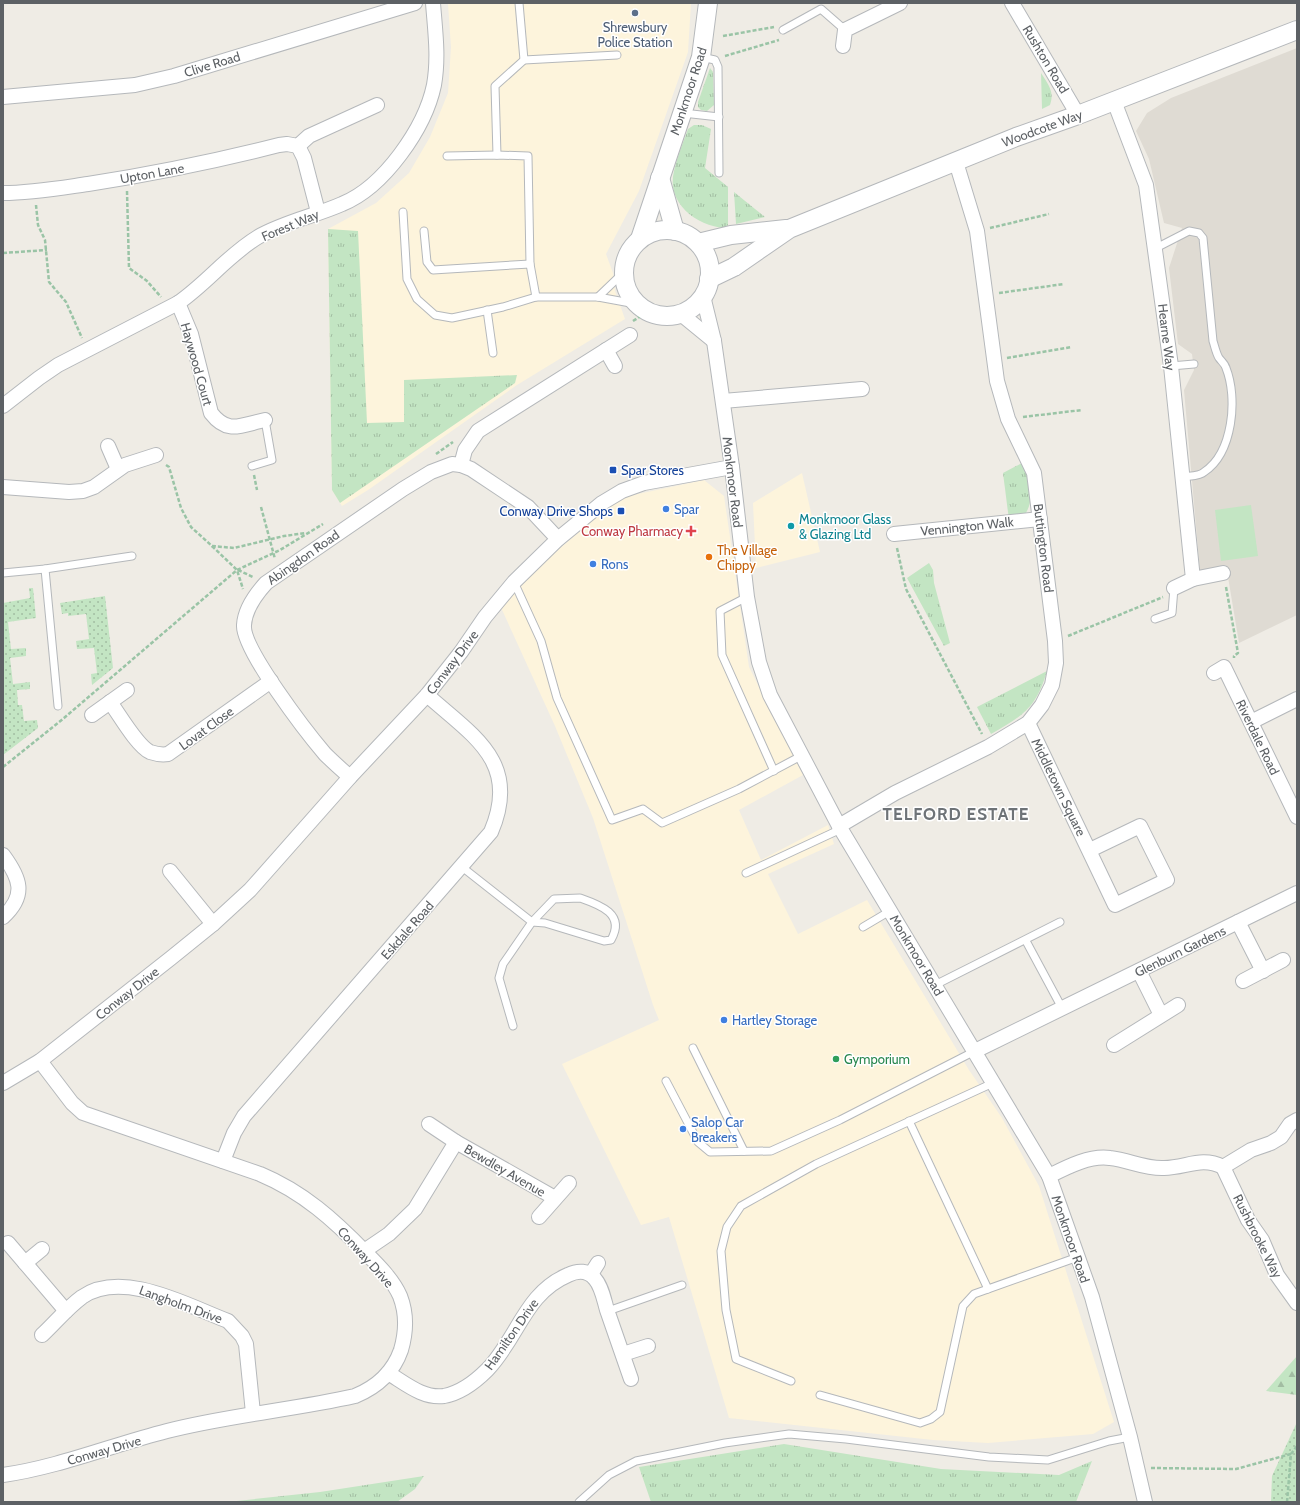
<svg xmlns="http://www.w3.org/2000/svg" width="1300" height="1505" viewBox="0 0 1300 1505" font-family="Cabin,sans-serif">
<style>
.commercial{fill:#fdf4dc}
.education{fill:#dfdbd3}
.grass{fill:url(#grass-tufts)}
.forest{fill:url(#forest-firs)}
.park{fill:url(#park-dots)}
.pitch{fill:#c3e5c3}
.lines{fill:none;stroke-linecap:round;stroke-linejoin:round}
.service-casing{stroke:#b5b8bb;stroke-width:9}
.minor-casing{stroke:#b5b8bb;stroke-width:16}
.tertiary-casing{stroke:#b5b8bb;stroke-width:20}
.path{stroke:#9ac4a6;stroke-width:2.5;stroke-dasharray:4 2;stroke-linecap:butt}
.service{stroke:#fff;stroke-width:7}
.minor{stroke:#fff;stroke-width:14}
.tertiary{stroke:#fff;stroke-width:18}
.service-dot{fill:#5c6f8a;stroke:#fff;stroke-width:1.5}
.transit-dot{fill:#1a4fb4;stroke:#fff;stroke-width:1.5}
.shop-dot{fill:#3f7fe0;stroke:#fff;stroke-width:1.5}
.culture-dot{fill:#0f9aa8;stroke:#fff;stroke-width:1.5}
.health-dot{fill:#e0444e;stroke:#fff;stroke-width:1.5}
.food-dot{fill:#e8710a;stroke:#fff;stroke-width:1.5}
.leisure-dot{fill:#2e9e5b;stroke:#fff;stroke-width:1.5}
.labels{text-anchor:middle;stroke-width:3;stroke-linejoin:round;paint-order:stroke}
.service-label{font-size:13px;fill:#4e5e75;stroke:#fff}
.street-label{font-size:13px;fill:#5d6165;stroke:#fff}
.transit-label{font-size:13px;fill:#164399;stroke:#fff;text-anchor:start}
.shop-label{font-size:13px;fill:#366cbe;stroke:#fff;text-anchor:start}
.culture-label{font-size:13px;fill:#0d838f;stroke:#fff;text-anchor:start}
.health-label{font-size:13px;fill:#be3a42;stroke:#fff;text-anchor:end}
.food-label{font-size:13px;fill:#c56008;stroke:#fff;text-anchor:start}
.leisure-label{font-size:13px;fill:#27864d;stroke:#fff;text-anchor:start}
.district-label{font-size:17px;font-weight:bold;letter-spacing:1px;fill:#6e7377;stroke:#fff}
</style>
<defs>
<pattern id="grass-tufts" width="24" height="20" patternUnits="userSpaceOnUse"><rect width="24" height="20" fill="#c3e5c3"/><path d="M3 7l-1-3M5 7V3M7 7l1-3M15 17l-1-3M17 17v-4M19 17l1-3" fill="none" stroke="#a2bda2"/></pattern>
<pattern id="forest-firs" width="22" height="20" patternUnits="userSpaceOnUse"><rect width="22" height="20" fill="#c3e5c3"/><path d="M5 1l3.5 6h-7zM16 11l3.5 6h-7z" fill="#a2bda2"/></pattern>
<pattern id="park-dots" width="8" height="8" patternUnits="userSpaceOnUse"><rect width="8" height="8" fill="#c3e5c3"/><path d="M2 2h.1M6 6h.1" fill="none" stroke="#a2bda2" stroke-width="1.8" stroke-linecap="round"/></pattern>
</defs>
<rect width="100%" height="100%" fill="#efece5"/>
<g class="commercial">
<polygon points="691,3 688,52 639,191 606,254 613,273 615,291 625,319 517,385 368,490 342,506 332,490 328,229 376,203 409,173 430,137 448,93 451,47 448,4"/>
<polygon points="802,473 820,552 756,568 753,503"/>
<polygon points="704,480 724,496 749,667 803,775 739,810 761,860 828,825 834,844 768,874 798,934 867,900 969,1070 1002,1118 1039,1186 1114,1422 1093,1434 988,1443 933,1440 729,1418 669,1217 641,1225 562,1064 659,1020 653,1005 593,818 555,726 498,601 619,498"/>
</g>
<polygon class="education" points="1297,48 1297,615 1239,643 1226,565 1200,571 1184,390 1194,370 1192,354 1178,344 1169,268 1182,228 1164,223 1149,159 1136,131 1147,113 1171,98"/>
<g class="grass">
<polygon points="710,68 713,72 714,105 707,111 701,110 698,107 698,102"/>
<path d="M1041,73C1048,84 1055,92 1050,105L1042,109Z"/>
<path d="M694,125H702L711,129L705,168L728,187V225L725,228C696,226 666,203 674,171C677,157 683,143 688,129Z"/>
<polygon points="734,192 765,217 736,224"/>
<polygon points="328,229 358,231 367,423 404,422 404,380 517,375 515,383 340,503 332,490"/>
<path d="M1022,463C1029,480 1037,502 1022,518L1009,520L1003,473Z"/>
<polygon points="929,563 933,570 934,583 950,643 944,646 907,578"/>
<path d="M1047,671C1036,708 1023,716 991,734L977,707Z"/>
<polygon points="784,1444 941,1469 1059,1475 1092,1461 1076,1502 651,1502 639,1467"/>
<polygon points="424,1476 415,1489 397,1502 227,1502 320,1492"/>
</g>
<polygon class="forest" points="1297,1356 1297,1395 1266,1391"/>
<g class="park">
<polygon points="29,588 33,588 36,618 8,622 11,649 26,648 26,656 10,658 13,684 30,682 30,689 17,690 18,705 22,705 24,721 37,720 38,728 3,755 3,603 30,598"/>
<polygon points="105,596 113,668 92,685 91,674 97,673 94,648 77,649 76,641 89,639 86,614 68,616 68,613 62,614 60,603"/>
<polygon points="1297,1422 1297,1502 1271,1502 1272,1476"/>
</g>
<polygon class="pitch" points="1251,505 1258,556 1221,561 1215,510"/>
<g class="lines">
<g class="service-casing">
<g id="service">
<polyline points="519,3 524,60 617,55"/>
<polyline points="783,30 821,9 845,30"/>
<polyline points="701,57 715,60 718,67 719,173"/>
<polyline points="683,113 719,117"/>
<polyline points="497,155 495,86 524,60"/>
<polyline points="447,156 497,155 528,156 530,264 536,297"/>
<polyline points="403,212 407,279 417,299 435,315 452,318 503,307 536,297 598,297 636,304"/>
<polyline points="424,231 427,262 433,270 530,264"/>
<path d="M1156,248L1189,231L1199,233L1203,238L1213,341C1215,347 1216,353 1219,358C1222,362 1225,364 1226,368C1238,398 1233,453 1204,472C1200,476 1189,476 1184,477"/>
<polyline points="598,297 623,273"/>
<polyline points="487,310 493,353"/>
<polyline points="1171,366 1194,364"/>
<polyline points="252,466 272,460 265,420"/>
<polyline points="45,569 58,706"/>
<polyline points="3,573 45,569 132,556"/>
<polyline points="514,582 541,641 557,698 612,820 643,809 662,823 739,789 801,756"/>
<polyline points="747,597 720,611 722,655 774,771"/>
<polyline points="1155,619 1172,613 1174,588"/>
<polyline points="462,867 532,922 503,964 499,978 513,1026"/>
<polyline points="746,873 841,829"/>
<path d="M580,898C600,905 626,914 611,940L604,941L545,923L532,922L554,899Z"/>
<polyline points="863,927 890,911"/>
<polyline points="1026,941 1062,1008"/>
<polyline points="935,985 1060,922"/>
<polyline points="693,1048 744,1151"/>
<polyline points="666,1081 698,1142 710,1152 771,1151 840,1120 975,1051"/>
<polyline points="909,1121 988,1289"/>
<polyline points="608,1311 682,1285"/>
<polyline points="791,1381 736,1359 726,1310 721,1251 727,1227 741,1206 816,1164 993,1083"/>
<polyline points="820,1395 920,1423 931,1419 940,1412 963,1306 974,1294 1078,1257"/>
<polyline points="579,1502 609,1475 636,1461 725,1443 789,1434 846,1439 989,1457 1048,1460 1109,1441 1130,1437"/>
</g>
</g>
<g class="minor-casing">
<g id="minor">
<polyline points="1012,3 1078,115"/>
<polyline points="843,46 845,30 900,3"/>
<polyline points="3,97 135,85 174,76 415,3"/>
<polyline points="1114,101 1146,185 1171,366 1193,579 1174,588"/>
<polyline points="298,146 304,158 318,212"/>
<path d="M3,193C31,193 60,188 88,184C152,174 216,161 279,145L287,144L298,146L309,136L377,105"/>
<polyline points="703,296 714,341 732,467 747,597 759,662 770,695 839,826 1049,1176 1092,1297 1130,1437 1145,1502"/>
<path d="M178,303L191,334L211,413C228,435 241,425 265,420"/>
<polyline points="681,314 714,341"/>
<polyline points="606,350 615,366"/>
<polyline points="723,401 862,389"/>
<path d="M3,406L39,378L58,365L178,303C207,283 228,255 258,237C284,222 315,216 342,204C384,187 425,128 434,85C439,57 435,30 433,3"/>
<polyline points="108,446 118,469"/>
<polyline points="461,465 465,450 478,431 630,335"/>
<polyline points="3,487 69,492 83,491 94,487 125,465 156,455"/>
<polyline points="894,534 1040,519"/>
<polyline points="1193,579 1223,573"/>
<polyline points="1214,673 1224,667 1297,817"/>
<path d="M110,702C119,714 137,746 150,752C156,754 162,755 168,754L271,681"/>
<polyline points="92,715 127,690"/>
<polyline points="1251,722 1297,699"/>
<polyline points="1028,723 1115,905 1167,880 1140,826 1090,850"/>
<path d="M350,777C342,770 333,762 325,754C308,734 242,649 244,625C245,609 256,594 266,583L403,489L431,472L452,464L461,465L471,469L528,507L558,539"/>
<polyline points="839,826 895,793 988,747 1028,723 1042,705 1052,685 1056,663 1055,641 1034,473 1008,419 997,381 977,231 956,162"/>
<path d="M3,855C20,878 27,895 3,917"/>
<polyline points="170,871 213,924"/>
<polyline points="1238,922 1263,971"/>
<polyline points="1139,971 1161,1015"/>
<polyline points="1243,981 1283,960"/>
<polyline points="1114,1045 1178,1005"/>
<polyline points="975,1051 1297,893"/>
<polyline points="3,1083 40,1061 171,958 213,924 250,890 350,777 427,695 461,652 485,617 514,582 558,539 602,503 622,491 644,483 732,467"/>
<polyline points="429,1124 456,1142"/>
<path d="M223,1161L234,1133L244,1116L491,832C521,762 473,736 427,695"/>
<polyline points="1223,1167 1248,1220 1262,1240 1277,1275 1297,1303"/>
<path d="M1049,1176C1067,1167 1090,1155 1110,1158C1129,1160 1145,1169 1164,1168C1186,1168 1201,1156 1223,1167L1251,1150L1271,1143L1281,1137L1290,1124L1297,1120"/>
<polyline points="539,1217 569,1183"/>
<polyline points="8,1243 66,1311"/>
<polyline points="364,1251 389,1234 415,1209 456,1142 555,1198"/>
<polyline points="25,1263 42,1249"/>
<polyline points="591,1274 598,1263"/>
<path d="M42,1335C55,1323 67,1308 82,1297C123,1269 188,1306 228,1321L242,1336L246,1344L253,1413"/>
<polyline points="623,1354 648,1346"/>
<path d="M388,1373C405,1383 423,1399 444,1396C460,1393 476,1381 487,1370C518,1338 525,1293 568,1275C578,1270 588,1270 595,1279C602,1287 604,1300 607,1310C615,1333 623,1356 631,1379"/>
<path d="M3,1475C59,1467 112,1445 167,1431C229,1415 293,1410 355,1396C377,1387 393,1373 401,1350C406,1333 407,1314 400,1296C393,1280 379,1266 366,1253C334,1220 303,1192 260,1174L83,1113L72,1103L40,1061"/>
</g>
</g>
<g class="tertiary-casing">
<g id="tertiary">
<polyline points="660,178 675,231"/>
<circle cx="667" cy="273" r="43"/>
<polyline points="640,239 701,57 708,3"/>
<polyline points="698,243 731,235 786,229"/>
<polyline points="709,279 734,267 789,229 1016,137 1078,115 1297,30"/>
</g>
</g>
<g class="path">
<polyline points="723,36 774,27"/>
<polyline points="725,56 779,40"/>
<polyline points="127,191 129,268 147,281 161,297"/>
<polyline points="36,205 38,225 45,240 49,282 66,302 82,338"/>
<polyline points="990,228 1049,214"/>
<polyline points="3,253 47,250"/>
<polyline points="999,293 1064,284"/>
<polyline points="633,321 647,312"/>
<polyline points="1007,358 1072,347"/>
<polyline points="1023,417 1082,410"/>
<polyline points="436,454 453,442"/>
<polyline points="166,465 169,467 181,508 191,527 212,546 234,548 284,536 306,533"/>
<polyline points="254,475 257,490"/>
<polyline points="261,507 275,559"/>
<polyline points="212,546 237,570 243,589"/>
<polyline points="897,548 906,589 982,734"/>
<polyline points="238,570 253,577"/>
<polyline points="1226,587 1238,653 1234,656 1234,658"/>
<polyline points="1068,636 1163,597"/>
<polyline points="3,767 64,718 237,570 280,550 323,524"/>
<polyline points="1151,1468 1236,1469 1291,1454"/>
<polyline points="1287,1502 1291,1454 1297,1446"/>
</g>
<use href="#service" class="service"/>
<use href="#minor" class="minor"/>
<use href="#tertiary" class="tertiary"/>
</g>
<circle class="service-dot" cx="635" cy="13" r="4"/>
<g class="transit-dot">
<rect x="609" y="466" width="8" height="8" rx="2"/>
<rect x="617" y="507" width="8" height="8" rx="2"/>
</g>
<g class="shop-dot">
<circle cx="666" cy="509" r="4"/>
<circle cx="593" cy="564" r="4"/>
<circle cx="724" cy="1020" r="4"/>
<circle cx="683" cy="1129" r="4"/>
</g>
<circle class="culture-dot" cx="791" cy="526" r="4"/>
<path class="health-dot" d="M689 525h4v4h4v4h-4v4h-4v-4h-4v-4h4z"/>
<circle class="food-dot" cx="709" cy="557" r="4"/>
<circle class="leisure-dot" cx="836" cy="1059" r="4"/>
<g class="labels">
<g class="service-label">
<text x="635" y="32">Shrewsbury<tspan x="635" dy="15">Police Station</tspan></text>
</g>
<g class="street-label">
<text transform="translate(1046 59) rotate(59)" y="5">Rushton Road</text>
<text transform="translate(212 64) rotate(-17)" y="5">Clive Road</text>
<text transform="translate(688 91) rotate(-72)" y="5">Monkmoor Road</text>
<text transform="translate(1042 128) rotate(-20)" y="5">Woodcote Way</text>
<text transform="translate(152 173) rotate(-10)" y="5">Upton Lane</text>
<text transform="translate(290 225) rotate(-23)" y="5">Forest Way</text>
<text transform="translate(1167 337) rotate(83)" y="5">Hearne Way</text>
<text transform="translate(197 364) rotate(74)" y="5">Haywood Court</text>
<text transform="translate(733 482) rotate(83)" y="5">Monkmoor Road</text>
<text transform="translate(967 526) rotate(-6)" y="5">Vennington Walk</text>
<text transform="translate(1044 548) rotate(83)" y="5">Buttington Road</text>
<text transform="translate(303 557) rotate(-35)" y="5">Abingdon Road</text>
<text transform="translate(452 662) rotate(-53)" y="5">Conway Drive</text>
<text transform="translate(206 728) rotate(-36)" y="5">Lovat Close</text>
<text transform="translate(1258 737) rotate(64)" y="5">Riverdale Road</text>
<text transform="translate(1059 787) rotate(64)" y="5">Middletown Square</text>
<text transform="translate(407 930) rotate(-49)" y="5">Eskdale Road</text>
<text transform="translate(1180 951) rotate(-26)" y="5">Glenburn Gardens</text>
<text transform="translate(917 955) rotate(59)" y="5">Monkmoor Road</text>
<text transform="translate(127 993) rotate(-38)" y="5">Conway Drive</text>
<text transform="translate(505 1170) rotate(30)" y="5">Bewdley Avenue</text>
<text transform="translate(1258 1236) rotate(63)" y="5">Rushbrooke Way</text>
<text transform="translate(1071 1239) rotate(71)" y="5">Monkmoor Road</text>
<text transform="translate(366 1257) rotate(48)" y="5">Conway Drive</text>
<text transform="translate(181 1304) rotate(20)" y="5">Langholm Drive</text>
<text transform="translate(511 1334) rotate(-55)" y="5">Hamilton Drive</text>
<text transform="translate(104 1450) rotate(-16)" y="5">Conway Drive</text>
</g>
<g class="transit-label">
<text x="621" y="475">Spar Stores</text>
<text x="613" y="516" text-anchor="end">Conway Drive Shops</text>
</g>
<g class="shop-label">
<text x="674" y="514">Spar</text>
<text x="601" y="569">Rons</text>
<text x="732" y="1025">Hartley Storage</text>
<text x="691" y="1127">Salop Car<tspan x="691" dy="15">Breakers</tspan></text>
</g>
<g class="culture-label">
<text x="799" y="524">Monkmoor Glass<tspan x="799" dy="15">&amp; Glazing Ltd</tspan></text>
</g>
<g class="health-label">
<text x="683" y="536">Conway Pharmacy</text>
</g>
<g class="food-label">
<text x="717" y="555">The Village<tspan x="717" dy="15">Chippy</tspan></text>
</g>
<g class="leisure-label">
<text x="844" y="1064">Gymporium</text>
</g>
<g class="district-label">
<text x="956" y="820">TELFORD ESTATE</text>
</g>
</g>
<rect width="1300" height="1505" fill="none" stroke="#5d6165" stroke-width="8"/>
</svg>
